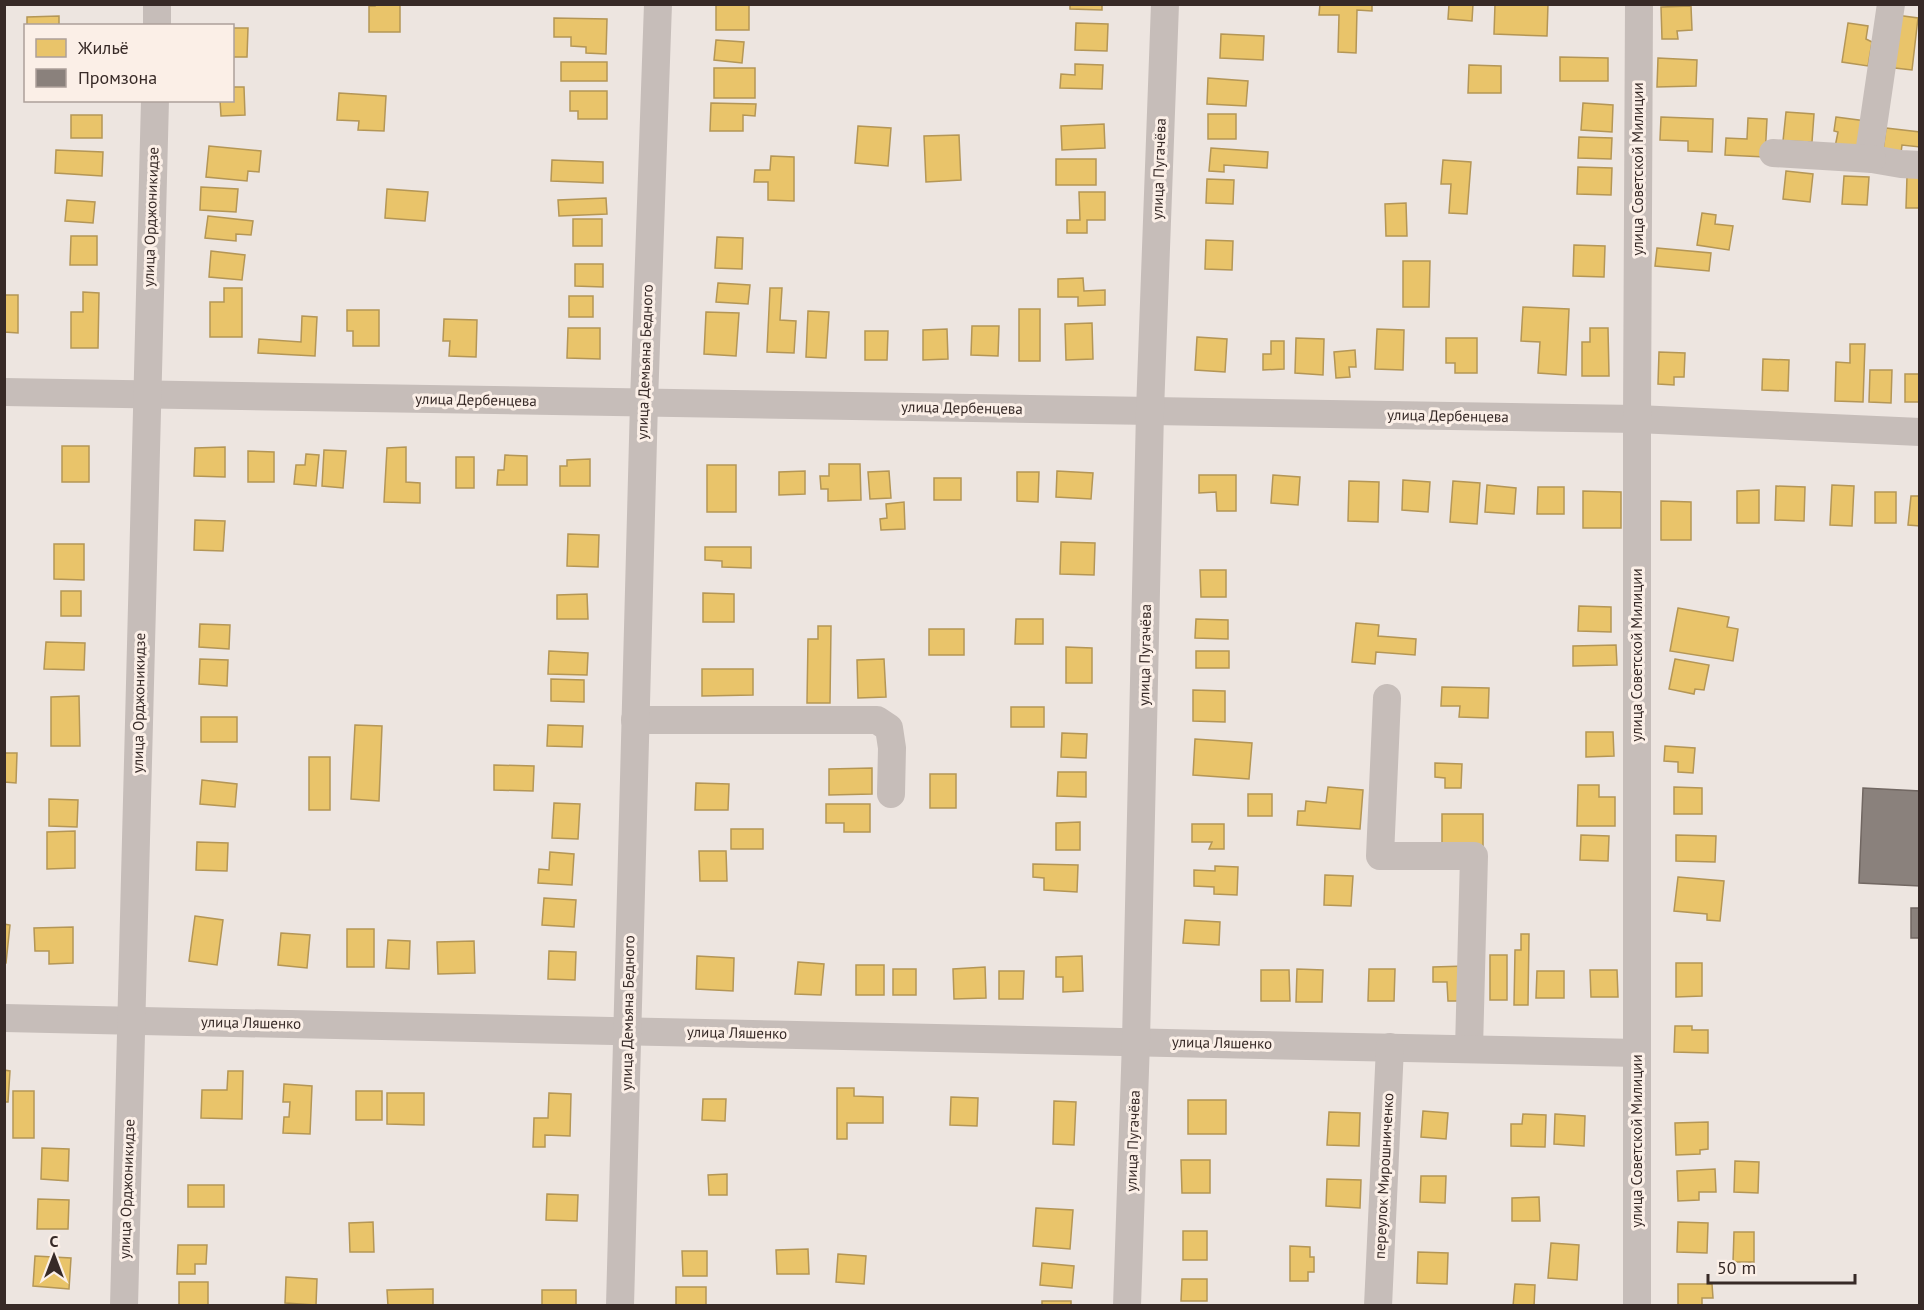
<svg xmlns="http://www.w3.org/2000/svg" width="1924" height="1310" viewBox="0 0 1924 1310" font-family="'PT Sans',sans-serif">
<style>
.homes{fill:#e9c46a;stroke:#b49656;stroke-width:1.5}
.industry{fill:#8a817c;stroke:#716762;stroke-width:1.5}
.lines{fill:none;stroke-linecap:round;stroke-linejoin:round}
.minor{stroke:#c6bdb9;stroke-width:28}
.labels{text-anchor:middle;stroke-width:6;stroke-linejoin:round;paint-order:stroke}
.street-label{font-size:15px;fill:#372a27;stroke:#fbefe7}
</style>
<rect width="100%" height="100%" fill="#ede5e0"/>
<g class="homes">
<polygon points="375,4 400,4 400,32 369,32 369,6 375,6"/>
<rect x="716" y="4" width="33" height="26"/>
<polygon points="1070,4 1102,4 1102,10 1070,9"/>
<polygon points="1320,4 1372,4 1372,11 1357,10 1356,53 1338,52 1339,15 1319,15"/>
<polygon points="1449,4 1473,4 1472,21 1448,19"/>
<polygon points="1495,4 1548,4 1547,36 1494,34"/>
<polygon points="1691,6 1692,30 1677,31 1678,39 1662,39 1661,7"/>
<polygon points="1896,15 1918,18 1912,70 1895,68"/>
<polygon points="59,16 59,26 27,26 27,17"/>
<polygon points="554,18 607,19 606,54 586,53 586,47 571,46 571,37 554,37"/>
<polygon points="1076,23 1108,24 1107,51 1075,50"/>
<polygon points="1848,23 1868,26 1866,39 1872,42 1868,66 1842,62"/>
<polygon points="232,28 248,28 247,57 232,57"/>
<polygon points="1221,34 1264,36 1263,60 1220,58"/>
<polygon points="716,40 744,42 742,63 714,60"/>
<polygon points="1560,57 1608,58 1608,81 1560,81"/>
<polygon points="1658,58 1697,60 1696,86 1657,87"/>
<rect x="561" y="62" width="46" height="19"/>
<polygon points="1075,64 1103,65 1102,89 1060,88 1061,74 1075,75"/>
<polygon points="1469,65 1501,66 1501,93 1468,93"/>
<rect x="714" y="68" width="41" height="30"/>
<polygon points="1208,78 1248,81 1246,106 1207,104"/>
<polygon points="232,87 244,87 245,115 221,116 220,100 232,100"/>
<polygon points="570,91 607,91 607,119 578,119 578,111 570,111"/>
<polygon points="339,93 386,96 384,131 358,130 359,121 337,120"/>
<polygon points="711,103 756,104 755,116 743,115 743,131 710,131"/>
<polygon points="1583,103 1613,105 1612,132 1581,130"/>
<polygon points="1786,112 1814,114 1812,142 1783,141"/>
<rect x="1208" y="114" width="28" height="25"/>
<rect x="71" y="115" width="31" height="23"/>
<polygon points="1661,117 1713,119 1712,152 1688,151 1688,141 1660,140"/>
<polygon points="1836,117 1866,121 1861,151 1835,147 1838,132 1834,131"/>
<polygon points="1748,118 1767,119 1765,157 1725,155 1726,138 1747,139"/>
<polygon points="1104,124 1105,148 1062,150 1061,126"/>
<polygon points="858,126 891,128 888,166 855,163"/>
<polygon points="1886,128 1920,132 1920,147 1902,145 1901,153 1883,151"/>
<polygon points="959,135 961,180 926,182 924,136"/>
<polygon points="1579,137 1612,138 1611,159 1578,158"/>
<polygon points="209,146 261,151 259,172 248,171 247,181 206,177"/>
<polygon points="1211,148 1268,152 1267,168 1224,165 1224,172 1209,171"/>
<polygon points="56,150 103,152 102,176 55,173"/>
<polygon points="771,156 794,157 794,201 768,200 768,182 754,182 755,170 770,170"/>
<rect x="1056" y="159" width="40" height="26"/>
<polygon points="552,160 603,162 603,183 551,181"/>
<polygon points="1443,160 1471,162 1467,214 1449,213 1451,184 1441,184"/>
<polygon points="1578,167 1612,168 1611,195 1577,194"/>
<polygon points="1786,171 1813,174 1810,202 1783,199"/>
<polygon points="1844,176 1869,177 1867,205 1842,204"/>
<polygon points="1907,176 1920,176 1920,208 1906,208"/>
<polygon points="1207,179 1234,180 1233,204 1206,203"/>
<polygon points="201,187 238,189 236,212 200,210"/>
<polygon points="387,189 428,192 425,221 385,218"/>
<polygon points="1079,192 1105,192 1105,220 1087,220 1087,233 1067,233 1067,220 1080,220"/>
<polygon points="606,198 607,214 559,216 558,200"/>
<polygon points="67,200 95,202 93,223 65,221"/>
<polygon points="1406,203 1407,236 1386,236 1385,204"/>
<polygon points="1702,213 1716,215 1715,224 1733,226 1729,250 1697,245"/>
<polygon points="208,216 253,221 251,235 236,234 236,241 205,238"/>
<rect x="573" y="219" width="29" height="27"/>
<polygon points="71,236 97,236 97,265 70,265"/>
<polygon points="717,237 743,238 742,269 715,268"/>
<polygon points="1206,240 1233,241 1232,270 1205,269"/>
<polygon points="1574,245 1605,246 1604,277 1573,276"/>
<polygon points="1657,248 1711,253 1709,271 1655,266"/>
<polygon points="211,251 245,255 242,280 209,277"/>
<polygon points="1403,261 1430,261 1429,307 1403,307"/>
<polygon points="575,264 603,264 603,287 575,286"/>
<polygon points="1083,278 1084,291 1105,290 1105,305 1078,306 1078,297 1058,297 1058,279"/>
<polygon points="718,283 750,285 748,304 716,302"/>
<polygon points="224,288 242,288 242,337 210,337 210,302 224,302"/>
<polygon points="770,288 782,288 780,320 796,321 794,353 767,352"/>
<polygon points="83,292 99,293 98,348 71,348 71,312 83,312"/>
<polygon points="4,295 18,295 18,333 4,332"/>
<rect x="569" y="296" width="24" height="21"/>
<polygon points="1523,307 1569,309 1566,375 1538,373 1540,342 1521,341"/>
<rect x="1019" y="309" width="21" height="52"/>
<polygon points="347,310 379,310 379,346 353,346 353,331 347,331"/>
<polygon points="808,311 829,312 826,358 806,357"/>
<polygon points="706,312 739,313 736,356 704,354"/>
<polygon points="302,316 317,317 315,356 258,353 259,339 301,342"/>
<polygon points="444,319 477,320 476,357 449,356 450,341 443,341"/>
<polygon points="1092,323 1093,359 1066,360 1065,324"/>
<polygon points="972,326 999,326 998,356 971,355"/>
<polygon points="568,328 600,328 600,359 567,358"/>
<polygon points="1590,328 1608,328 1609,376 1582,376 1582,342 1590,342"/>
<polygon points="947,329 948,359 923,360 923,330"/>
<polygon points="1377,329 1404,330 1403,370 1375,369"/>
<polygon points="865,331 888,331 887,360 865,360"/>
<polygon points="1197,337 1227,339 1225,372 1195,370"/>
<polygon points="1296,338 1324,339 1323,375 1295,373"/>
<polygon points="1446,338 1477,338 1477,373 1455,373 1455,363 1446,363"/>
<polygon points="1271,341 1284,341 1284,369 1263,370 1263,354 1271,354"/>
<polygon points="1850,344 1865,344 1863,402 1835,401 1836,362 1850,363"/>
<polygon points="1355,350 1356,367 1349,367 1350,377 1336,378 1334,352"/>
<polygon points="1659,352 1685,353 1684,377 1674,377 1674,385 1658,384"/>
<polygon points="1763,359 1789,360 1788,391 1762,390"/>
<polygon points="1870,370 1892,370 1891,403 1869,402"/>
<rect x="1905" y="374" width="15" height="28"/>
<rect x="62" y="446" width="27" height="36"/>
<polygon points="225,447 225,477 194,476 195,448"/>
<polygon points="406,447 406,482 420,483 420,503 384,502 387,448"/>
<polygon points="324,450 346,451 343,488 322,486"/>
<polygon points="248,451 274,452 274,482 248,482"/>
<polygon points="306,454 319,455 316,486 294,484 296,465 305,465"/>
<polygon points="505,455 527,456 527,485 497,485 498,470 504,470"/>
<rect x="456" y="457" width="18" height="31"/>
<polygon points="590,459 590,486 560,486 560,466 567,466 567,460"/>
<polygon points="829,464 860,464 861,500 828,501 828,489 821,489 820,476 829,476"/>
<rect x="707" y="465" width="29" height="47"/>
<polygon points="805,471 805,494 779,495 779,472"/>
<polygon points="889,471 891,498 870,499 868,472"/>
<polygon points="1057,471 1093,473 1091,499 1056,497"/>
<polygon points="1017,472 1039,472 1038,502 1017,501"/>
<polygon points="1199,475 1236,475 1236,511 1217,511 1216,492 1199,493"/>
<polygon points="1273,475 1300,477 1298,505 1271,503"/>
<rect x="934" y="478" width="27" height="22"/>
<polygon points="1403,480 1430,482 1428,512 1402,510"/>
<polygon points="1349,481 1379,482 1378,522 1348,521"/>
<polygon points="1453,481 1480,483 1477,524 1450,522"/>
<polygon points="1487,485 1516,488 1514,514 1485,512"/>
<polygon points="1832,485 1854,486 1852,526 1830,525"/>
<polygon points="1776,486 1805,487 1804,521 1775,520"/>
<polygon points="1538,487 1564,487 1564,514 1537,514"/>
<polygon points="1759,490 1759,523 1737,523 1737,491"/>
<polygon points="1583,491 1621,492 1621,528 1583,528"/>
<rect x="1875" y="492" width="21" height="31"/>
<polygon points="1911,496 1920,496 1920,526 1908,525"/>
<polygon points="1661,501 1691,502 1691,540 1661,540"/>
<polygon points="904,502 905,529 881,530 880,519 887,518 886,504"/>
<polygon points="195,520 225,521 223,551 194,550"/>
<polygon points="568,534 599,535 598,567 567,566"/>
<polygon points="1061,542 1095,543 1094,575 1060,574"/>
<polygon points="54,544 84,544 84,580 54,579"/>
<polygon points="705,547 751,547 751,568 722,567 722,561 705,560"/>
<polygon points="1200,570 1226,570 1226,597 1201,597"/>
<rect x="61" y="591" width="20" height="25"/>
<polygon points="703,593 734,594 734,622 703,622"/>
<polygon points="587,594 588,619 557,619 557,595"/>
<polygon points="1579,606 1611,607 1611,632 1578,631"/>
<polygon points="1678,608 1729,617 1727,627 1738,629 1733,661 1670,651"/>
<polygon points="1016,619 1043,619 1043,644 1015,644"/>
<polygon points="1196,619 1228,620 1228,639 1195,638"/>
<polygon points="1356,623 1379,625 1378,636 1416,639 1415,655 1376,652 1375,664 1352,662"/>
<polygon points="200,624 230,625 229,649 199,647"/>
<polygon points="818,626 831,626 830,703 807,703 808,639 818,639"/>
<rect x="929" y="629" width="35" height="26"/>
<polygon points="46,642 85,643 84,670 44,669"/>
<polygon points="1616,645 1617,665 1573,666 1573,646"/>
<polygon points="1066,647 1092,648 1092,683 1066,683"/>
<polygon points="549,651 588,653 587,675 548,674"/>
<rect x="1196" y="651" width="33" height="17"/>
<polygon points="200,659 228,660 227,686 199,684"/>
<polygon points="884,659 886,697 858,698 857,660"/>
<polygon points="1675,659 1709,665 1704,690 1695,689 1694,694 1669,689"/>
<polygon points="702,669 753,669 753,695 702,696"/>
<polygon points="551,679 584,680 584,702 551,701"/>
<polygon points="1442,687 1489,688 1488,718 1459,717 1460,706 1441,706"/>
<polygon points="1193,690 1225,691 1225,722 1193,721"/>
<polygon points="79,696 80,746 51,746 51,697"/>
<rect x="1011" y="707" width="33" height="20"/>
<rect x="201" y="717" width="36" height="25"/>
<polygon points="355,725 382,726 379,801 351,799"/>
<polygon points="548,725 583,726 582,747 547,746"/>
<polygon points="1586,732 1613,732 1614,756 1586,757"/>
<polygon points="1062,733 1087,734 1086,758 1061,757"/>
<polygon points="1195,739 1252,743 1249,779 1193,775"/>
<polygon points="1665,746 1695,748 1693,773 1678,772 1678,762 1664,761"/>
<polygon points="4,753 17,753 16,783 4,782"/>
<rect x="309" y="757" width="21" height="53"/>
<polygon points="1435,763 1462,764 1461,788 1445,788 1445,778 1435,777"/>
<polygon points="494,765 534,766 533,791 494,790"/>
<polygon points="872,768 872,794 829,795 829,769"/>
<polygon points="1058,772 1086,772 1086,797 1057,796"/>
<rect x="930" y="774" width="26" height="34"/>
<polygon points="202,780 237,784 235,807 200,804"/>
<polygon points="696,783 729,784 728,810 695,810"/>
<polygon points="1578,785 1599,785 1599,797 1615,797 1615,826 1577,826"/>
<polygon points="1328,787 1363,790 1360,829 1297,825 1298,811 1305,811 1306,801 1326,803"/>
<polygon points="1674,787 1702,788 1702,814 1674,814"/>
<rect x="1248" y="794" width="24" height="22"/>
<polygon points="49,799 78,800 77,827 49,826"/>
<polygon points="554,803 580,804 578,839 552,838"/>
<polygon points="826,804 870,804 870,832 844,832 844,823 826,823"/>
<polygon points="1442,814 1483,814 1483,846 1442,845"/>
<polygon points="1080,822 1080,850 1056,850 1056,823"/>
<polygon points="1192,824 1224,824 1224,849 1209,849 1212,842 1192,842"/>
<rect x="731" y="829" width="32" height="20"/>
<polygon points="75,831 75,868 47,869 47,832"/>
<polygon points="1581,835 1609,836 1608,861 1580,860"/>
<polygon points="1676,835 1716,836 1715,862 1676,861"/>
<polygon points="197,842 228,843 227,871 196,870"/>
<polygon points="699,851 726,851 727,881 700,881"/>
<polygon points="550,852 574,854 572,885 538,883 539,869 549,870"/>
<polygon points="1033,864 1078,865 1077,892 1044,890 1044,878 1033,877"/>
<polygon points="1215,866 1238,867 1237,895 1214,894 1214,887 1194,886 1194,870 1215,871"/>
<polygon points="1325,875 1353,876 1351,906 1324,905"/>
<polygon points="1678,877 1724,881 1720,921 1707,920 1707,914 1674,911"/>
<polygon points="544,898 576,900 574,927 542,925"/>
<polygon points="195,916 223,920 217,965 189,961"/>
<polygon points="1185,920 1220,922 1219,945 1183,943"/>
<polygon points="4,924 10,925 6,963 4,963"/>
<polygon points="73,927 73,963 49,964 49,951 35,951 34,928"/>
<rect x="347" y="929" width="27" height="38"/>
<polygon points="281,933 310,935 307,968 278,965"/>
<polygon points="1521,934 1529,934 1528,1005 1514,1005 1515,950 1521,950"/>
<polygon points="388,940 410,941 409,969 386,968"/>
<polygon points="474,941 475,973 438,974 437,942"/>
<polygon points="549,951 576,952 575,980 548,979"/>
<rect x="1490" y="955" width="17" height="45"/>
<polygon points="697,956 734,958 733,991 696,989"/>
<polygon points="1082,956 1083,991 1063,992 1063,977 1056,977 1056,957"/>
<polygon points="798,962 824,964 821,995 795,994"/>
<polygon points="1676,963 1702,963 1702,996 1676,997"/>
<rect x="856" y="965" width="28" height="30"/>
<polygon points="1466,966 1466,1001 1448,1001 1447,982 1433,982 1433,967"/>
<polygon points="985,967 986,998 954,999 953,969"/>
<rect x="893" y="969" width="23" height="26"/>
<polygon points="1297,969 1323,970 1322,1002 1296,1002"/>
<polygon points="1369,969 1395,969 1394,1001 1368,1001"/>
<polygon points="1261,970 1289,970 1290,1001 1261,1001"/>
<polygon points="1590,970 1617,970 1618,997 1591,997"/>
<polygon points="999,971 1024,971 1023,999 999,999"/>
<polygon points="1537,971 1564,971 1564,998 1536,998"/>
<polygon points="1675,1026 1692,1026 1692,1030 1708,1030 1708,1053 1674,1052"/>
<polygon points="4,1070 10,1071 8,1102 4,1102"/>
<polygon points="228,1071 243,1071 242,1119 201,1118 202,1090 227,1090"/>
<polygon points="284,1084 312,1086 310,1134 283,1133 284,1117 289,1117 290,1102 283,1102"/>
<polygon points="837,1088 854,1088 854,1096 883,1097 883,1123 847,1123 847,1139 837,1139"/>
<rect x="13" y="1091" width="21" height="47"/>
<rect x="356" y="1091" width="26" height="29"/>
<polygon points="387,1093 424,1093 424,1125 387,1124"/>
<polygon points="549,1093 571,1094 570,1136 545,1135 545,1147 533,1147 534,1118 548,1118"/>
<polygon points="951,1097 978,1098 977,1126 950,1125"/>
<polygon points="703,1099 726,1099 725,1121 702,1120"/>
<rect x="1188" y="1100" width="38" height="34"/>
<polygon points="1054,1101 1076,1102 1074,1145 1053,1144"/>
<polygon points="1423,1111 1448,1113 1446,1139 1421,1137"/>
<polygon points="1329,1112 1360,1113 1359,1146 1327,1145"/>
<polygon points="1523,1114 1546,1115 1545,1147 1511,1146 1511,1124 1522,1124"/>
<polygon points="1555,1114 1585,1116 1584,1146 1554,1144"/>
<polygon points="1708,1122 1708,1149 1700,1150 1700,1154 1676,1155 1675,1123"/>
<polygon points="42,1148 69,1149 68,1181 41,1179"/>
<polygon points="1181,1160 1210,1160 1210,1193 1182,1193"/>
<polygon points="1735,1161 1759,1162 1758,1193 1734,1192"/>
<polygon points="1715,1169 1716,1192 1699,1192 1699,1200 1678,1201 1677,1171"/>
<polygon points="727,1174 727,1195 709,1195 708,1175"/>
<polygon points="1421,1176 1446,1176 1445,1203 1420,1202"/>
<polygon points="1327,1179 1361,1180 1360,1208 1326,1206"/>
<rect x="188" y="1185" width="36" height="22"/>
<polygon points="547,1194 578,1195 577,1221 546,1220"/>
<polygon points="1539,1197 1540,1221 1512,1221 1512,1198"/>
<polygon points="38,1199 69,1200 68,1229 37,1229"/>
<polygon points="1036,1208 1073,1210 1070,1249 1033,1246"/>
<polygon points="373,1222 374,1252 350,1252 349,1223"/>
<polygon points="1678,1222 1708,1223 1707,1253 1677,1252"/>
<rect x="1183" y="1231" width="24" height="29"/>
<polygon points="1734,1232 1754,1232 1754,1262 1733,1262"/>
<polygon points="1551,1243 1579,1245 1577,1280 1548,1278"/>
<polygon points="178,1245 207,1245 206,1264 195,1264 195,1274 177,1274"/>
<polygon points="1290,1246 1310,1247 1310,1257 1314,1257 1314,1272 1308,1272 1308,1281 1290,1281"/>
<polygon points="808,1249 809,1274 777,1274 776,1250"/>
<polygon points="682,1251 707,1251 707,1276 683,1276"/>
<polygon points="1418,1252 1448,1253 1447,1284 1417,1283"/>
<polygon points="838,1254 866,1256 864,1284 836,1282"/>
<polygon points="35,1256 71,1258 69,1289 33,1286"/>
<polygon points="1042,1263 1074,1266 1072,1288 1040,1285"/>
<polygon points="286,1277 317,1279 316,1305 285,1303"/>
<polygon points="1182,1279 1207,1279 1207,1301 1181,1301"/>
<rect x="179" y="1282" width="29" height="24"/>
<polygon points="1515,1284 1535,1285 1534,1306 1513,1306"/>
<polygon points="1678,1284 1712,1284 1713,1298 1702,1298 1702,1306 1678,1306"/>
<rect x="676" y="1287" width="30" height="19"/>
<polygon points="433,1289 433,1306 388,1306 387,1290"/>
<rect x="542" y="1290" width="34" height="16"/>
<rect x="1042" y="1301" width="29" height="5"/>
</g>
<g class="industry">
<polygon points="1863,788 1920,791 1920,886 1859,883"/>
<rect x="1911" y="908" width="9" height="30"/>
</g>
<g class="lines">
<g class="minor">
<polyline points="1891,4 1870,147 1872,159 1901,164 1920,165"/>
<polyline points="157,26 157,4"/>
<polyline points="1773,153 1872,159"/>
<polyline points="4,392 1637,419 1920,432"/>
<polyline points="1387,698 1380,856 1474,856 1469,1049"/>
<polyline points="635,720 877,720 889,728 892,748 891,794"/>
<polyline points="4,1018 1637,1053"/>
<path d="M124,1306C136,904 143,502 155,100"/>
<polyline points="620,1306 644,402 658,4"/>
<polyline points="1127,1306 1136,1041 1150,411 1165,4"/>
<polyline points="1378,1306 1390,1047"/>
<polyline points="1637,1306 1637,419 1639,4"/>
</g>
</g>
<g class="labels">
<g class="street-label">
<text transform="translate(1159 169) rotate(-88)" y="5">улица Пугачёва</text>
<text transform="translate(1638 169) rotate(-90)" y="5">улица Советской Милиции</text>
<text transform="translate(151 217) rotate(-88)" y="5">улица Орджоникидзе</text>
<text transform="translate(645 362) rotate(-88)" y="5">улица Демьяна Бедного</text>
<text transform="translate(476 400) rotate(1)" y="5">улица Дербенцева</text>
<text transform="translate(962 408) rotate(1)" y="5">улица Дербенцева</text>
<text transform="translate(1448 416) rotate(1)" y="5">улица Дербенцева</text>
<text transform="translate(1145 655) rotate(-89)" y="5">улица Пугачёва</text>
<text transform="translate(1637 655) rotate(-90)" y="5">улица Советской Милиции</text>
<text transform="translate(139 703) rotate(-89)" y="5">улица Орджоникидзе</text>
<text transform="translate(628 1013) rotate(-89)" y="5">улица Демьяна Бедного</text>
<text transform="translate(251 1023) rotate(1)" y="5">улица Ляшенко</text>
<text transform="translate(737 1033) rotate(1)" y="5">улица Ляшенко</text>
<text transform="translate(1222 1043) rotate(1)" y="5">улица Ляшенко</text>
<text transform="translate(1133 1141) rotate(-88)" y="5">улица Пугачёва</text>
<text transform="translate(1637 1141) rotate(-90)" y="5">улица Советской Милиции</text>
<text transform="translate(1384 1176) rotate(-87)" y="5">переулок Мирошниченко</text>
<text transform="translate(127 1189) rotate(-88)" y="5">улица Орджоникидзе</text>
</g>
</g>
<rect width="1924" height="1310" fill="none" stroke="#372a27" stroke-width="12"/>
<rect x="24" y="24" width="210" height="78" fill="#fbefe7" stroke="#ada09a" stroke-width="1.5"/>
<rect x="36" y="39" width="30" height="18" fill="#e9c46a" stroke="#ada09a" stroke-width="1.5"/>
<text x="78" y="54" font-size="18" fill="#372a27">Жильё</text>
<rect x="36" y="69" width="30" height="18" fill="#8a817c" stroke="#ada09a" stroke-width="1.5"/>
<text x="78" y="84" font-size="18" fill="#372a27">Промзона</text>
<g transform="translate(54 1256)" stroke="#fbefe7" stroke-width="4.5" paint-order="stroke">
<path d="M0-4.5L10 22L0 15L-10 22Z" fill="#372a27"/>
<text y="-9" font-size="16" font-weight="bold" text-anchor="middle" fill="#372a27">С</text>
</g>
<path d="M1708 1274v9h147v-9" fill="none" stroke="#372a27" stroke-width="3"/>
<text x="1717" y="1274" font-size="18" fill="#372a27" stroke="#fbefe7" stroke-width="4.5" paint-order="stroke">50 m</text>
</svg>
